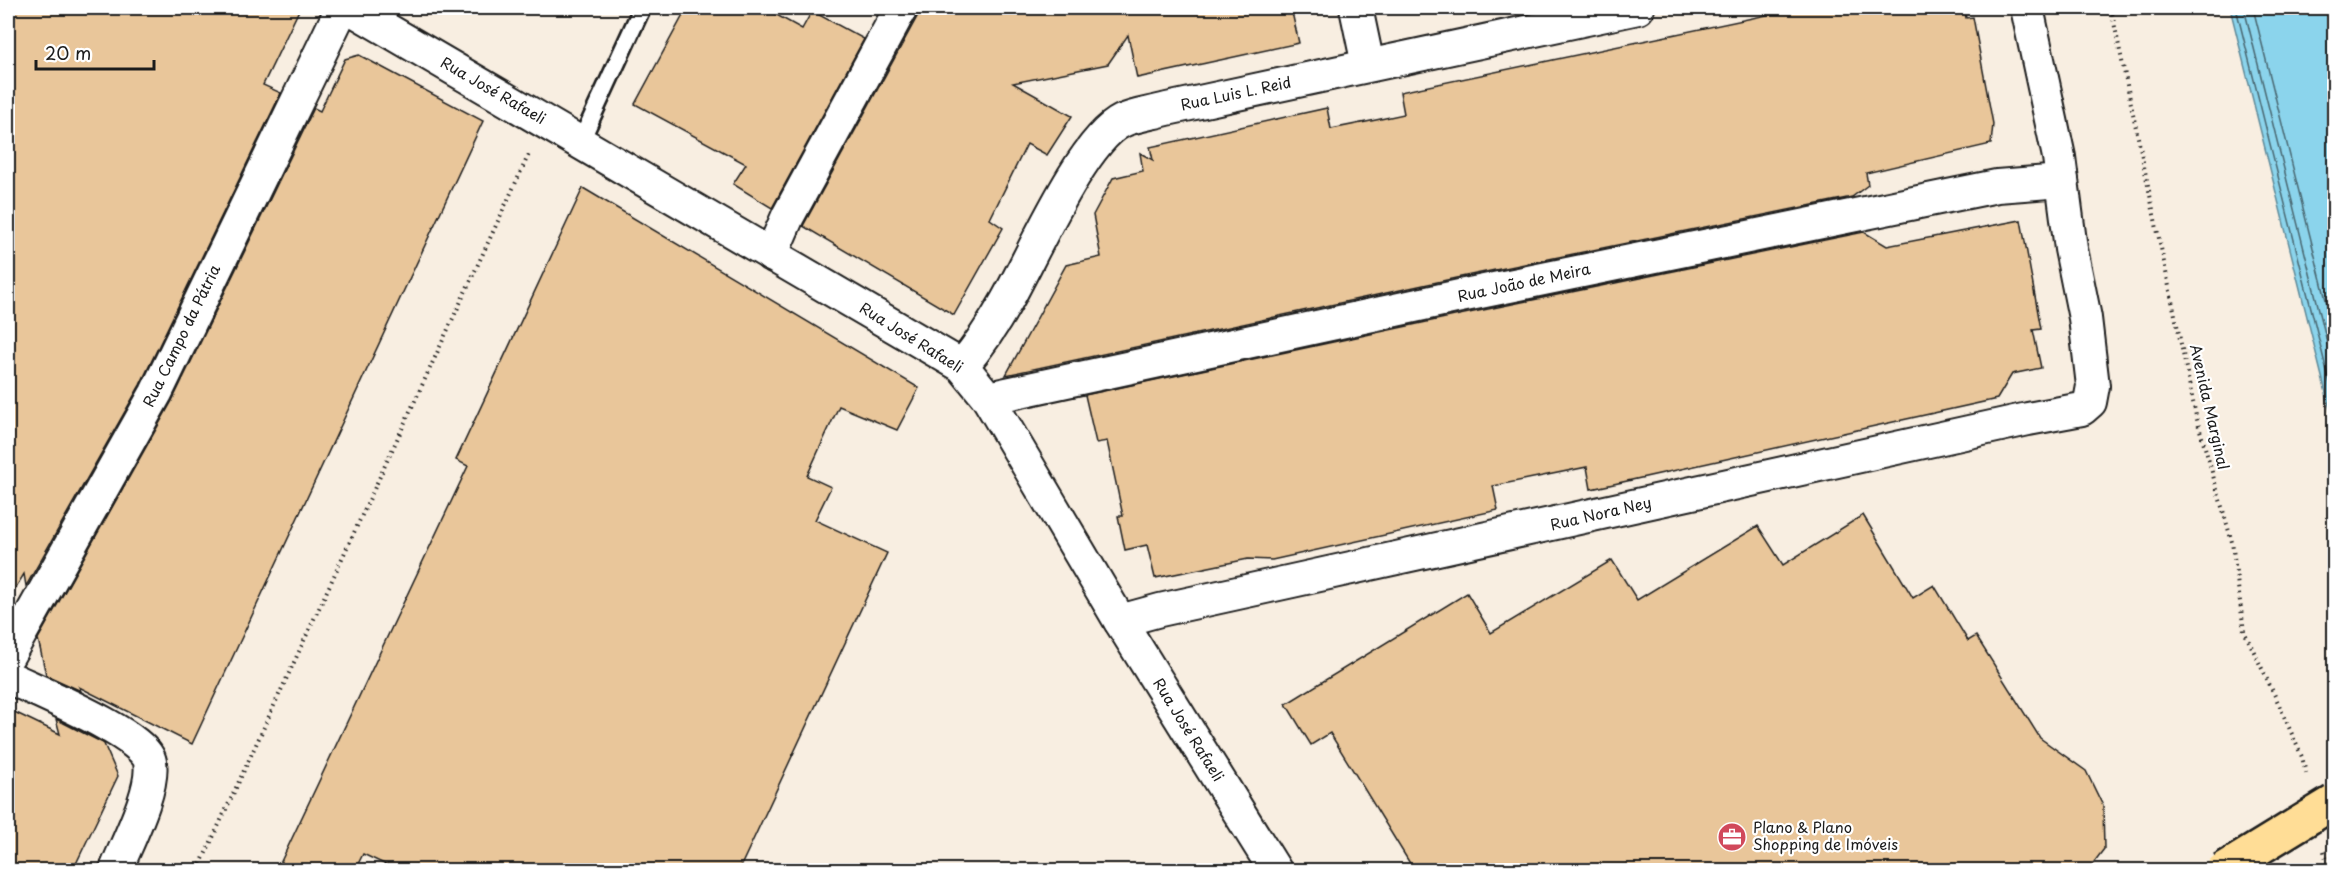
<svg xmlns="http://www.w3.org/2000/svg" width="2342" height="878" viewBox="0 0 2342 878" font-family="'Playpen Sans',sans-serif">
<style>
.water{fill:#8bd4ec;stroke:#5f8a99;stroke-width:1.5}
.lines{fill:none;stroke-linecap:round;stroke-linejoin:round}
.shore{stroke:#48666f;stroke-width:1.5}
.building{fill:#e9c69a;stroke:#1c1c1c;stroke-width:1.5}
.service-casing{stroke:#1c1c1c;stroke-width:21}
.minor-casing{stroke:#1c1c1c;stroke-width:36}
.path{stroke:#1c1c1c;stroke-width:4;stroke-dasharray:1.5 4.5;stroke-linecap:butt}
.service{stroke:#fff;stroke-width:16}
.minor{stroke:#fff;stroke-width:32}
.primary-bridge-casing{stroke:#1c1c1c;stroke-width:38;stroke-linecap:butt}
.primary-bridge{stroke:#ffdd96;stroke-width:33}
.labels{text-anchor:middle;stroke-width:4.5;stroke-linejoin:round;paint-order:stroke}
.street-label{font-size:15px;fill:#1c1c1c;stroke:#fff}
.poi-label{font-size:15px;fill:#1c1c1c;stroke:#fff;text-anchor:start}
</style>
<rect width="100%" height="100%" fill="#f8eee1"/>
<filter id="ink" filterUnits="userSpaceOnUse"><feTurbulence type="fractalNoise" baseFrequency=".0167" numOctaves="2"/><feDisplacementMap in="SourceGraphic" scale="12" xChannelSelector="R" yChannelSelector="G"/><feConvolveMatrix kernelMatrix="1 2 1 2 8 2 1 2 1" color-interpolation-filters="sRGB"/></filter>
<g filter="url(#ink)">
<polygon class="water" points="2230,8 2334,8 2334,425"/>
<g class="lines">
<g class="shore">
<polyline points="2236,8 2334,400"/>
<polyline points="2244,8 2334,370"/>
<polyline points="2253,8 2334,332"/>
</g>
</g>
<g class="building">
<polygon points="8,8 300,8 263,85 281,93 140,385 26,586 24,574 8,600"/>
<polygon points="687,8 764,8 802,29 812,11 864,39 772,208 733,184 746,164 635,104"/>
<polygon points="919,8 1291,8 1299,43 1137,78 1128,35 1108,64 1013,83 1072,116 1047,155 1027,144 990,219 1003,228 954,315 803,226 917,17"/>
<polygon points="1800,8 1964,8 1966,18 1973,17 1993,124 1991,144 1866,173 1868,185 1852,197 1456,278 1006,375 1066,265 1101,257 1093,215 1113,178 1143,171 1140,153 1153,160 1150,147 1327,108 1331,129 1376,120 1404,114 1400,92"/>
<polygon points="359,55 483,121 192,744 79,687 81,691 46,675 38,639 172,401 314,108 320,111 345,59"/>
<polygon points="583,188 919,388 897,430 839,406 807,476 831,487 815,520 887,553 739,870 397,870 363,854 355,870 277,870 468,466 456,460"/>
<polygon points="2021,220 2041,329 2033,330 2041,368 2012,374 1997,399 1591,489 1587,467 1493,486 1498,510 1272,560 1248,559 1155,578 1147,545 1125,550 1118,516 1123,516 1107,441 1096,443 1085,395 1464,314 1864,232 1887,246"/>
<polygon points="1863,515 1913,598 1934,585 1968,641 1976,636 2040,738 2086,771 2103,806 2104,849 2088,870 1414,870 1330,733 1311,745 1286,704 1467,593 1491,633 1612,560 1637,600 1758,526 1783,565"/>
<polygon points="8,709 60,734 56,719 101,742 104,744 118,776 73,870 8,870"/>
</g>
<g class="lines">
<g class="service-casing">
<polyline id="service" points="581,141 642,8"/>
</g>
<g class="minor-casing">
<g id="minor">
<polyline points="350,8 962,366 988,398 1120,621 1275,870"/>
<polyline points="1356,8 1368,65"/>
<polyline points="771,255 788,216 901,8"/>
<path d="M962,366C979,346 993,325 1006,302C1031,259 1081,141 1122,121C1135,115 1153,113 1167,109L1638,8"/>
<polyline points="988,398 1460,296 1997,186 2062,181"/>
<polyline points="1120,621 1160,610 1274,585 2028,419 2082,409 2090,402 2093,386 2085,318 2071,249 2059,157 2027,8"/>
<polyline points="8,656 156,393 342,8"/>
<path d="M8,677C34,690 146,735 150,762C155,790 126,844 116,870"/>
</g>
</g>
<g class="path">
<polyline points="2111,8 2196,416 2232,542 2244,631 2276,698 2302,757 2307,777"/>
<polyline points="2324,851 2329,870"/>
<polyline points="198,870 529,154"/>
</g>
<use href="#service" class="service"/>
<use href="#minor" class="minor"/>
<g class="primary-bridge-casing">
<polyline id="primary-bridge" points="2223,870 2334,802"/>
</g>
<use href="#primary-bridge" class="primary-bridge"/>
</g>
</g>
<defs>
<g id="office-disc" transform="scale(1.5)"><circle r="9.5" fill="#d1495b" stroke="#fff"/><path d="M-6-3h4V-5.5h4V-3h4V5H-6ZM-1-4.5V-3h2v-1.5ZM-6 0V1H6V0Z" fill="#fff"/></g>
</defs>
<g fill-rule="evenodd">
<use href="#office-disc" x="1732" y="837"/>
</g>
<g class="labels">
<g class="street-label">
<text transform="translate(493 91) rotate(30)" y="5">Rua José Rafaeli</text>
<text transform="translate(1236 94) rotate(-12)" y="5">Rua Luis L. Reid</text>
<text transform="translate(1524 283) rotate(-12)" y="5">Rua João de Meira</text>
<text transform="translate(182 336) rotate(-64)" y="5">Rua Campo da Pátria</text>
<text transform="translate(911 338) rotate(32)" y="5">Rua José Rafaeli</text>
<text transform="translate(2209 407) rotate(77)" y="5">Avenida Marginal</text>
<text transform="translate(1601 514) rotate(-13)" y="5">Rua Nora Ney</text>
<text transform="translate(1188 730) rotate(58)" y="5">Rua José Rafaeli</text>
</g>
<g class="poi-label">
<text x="1753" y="833">Plano &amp; Plano<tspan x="1753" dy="17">Shopping de Imóveis</tspan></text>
</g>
</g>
<rect width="2342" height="878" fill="none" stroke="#fff" stroke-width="30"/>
<rect x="15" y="15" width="2312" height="848" fill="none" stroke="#1c1c1c" stroke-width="2" filter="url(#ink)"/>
<path d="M36 60v9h118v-9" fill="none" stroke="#1c1c1c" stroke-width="3"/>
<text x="45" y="60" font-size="18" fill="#1c1c1c" stroke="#ffffff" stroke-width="4.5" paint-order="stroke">20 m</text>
</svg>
